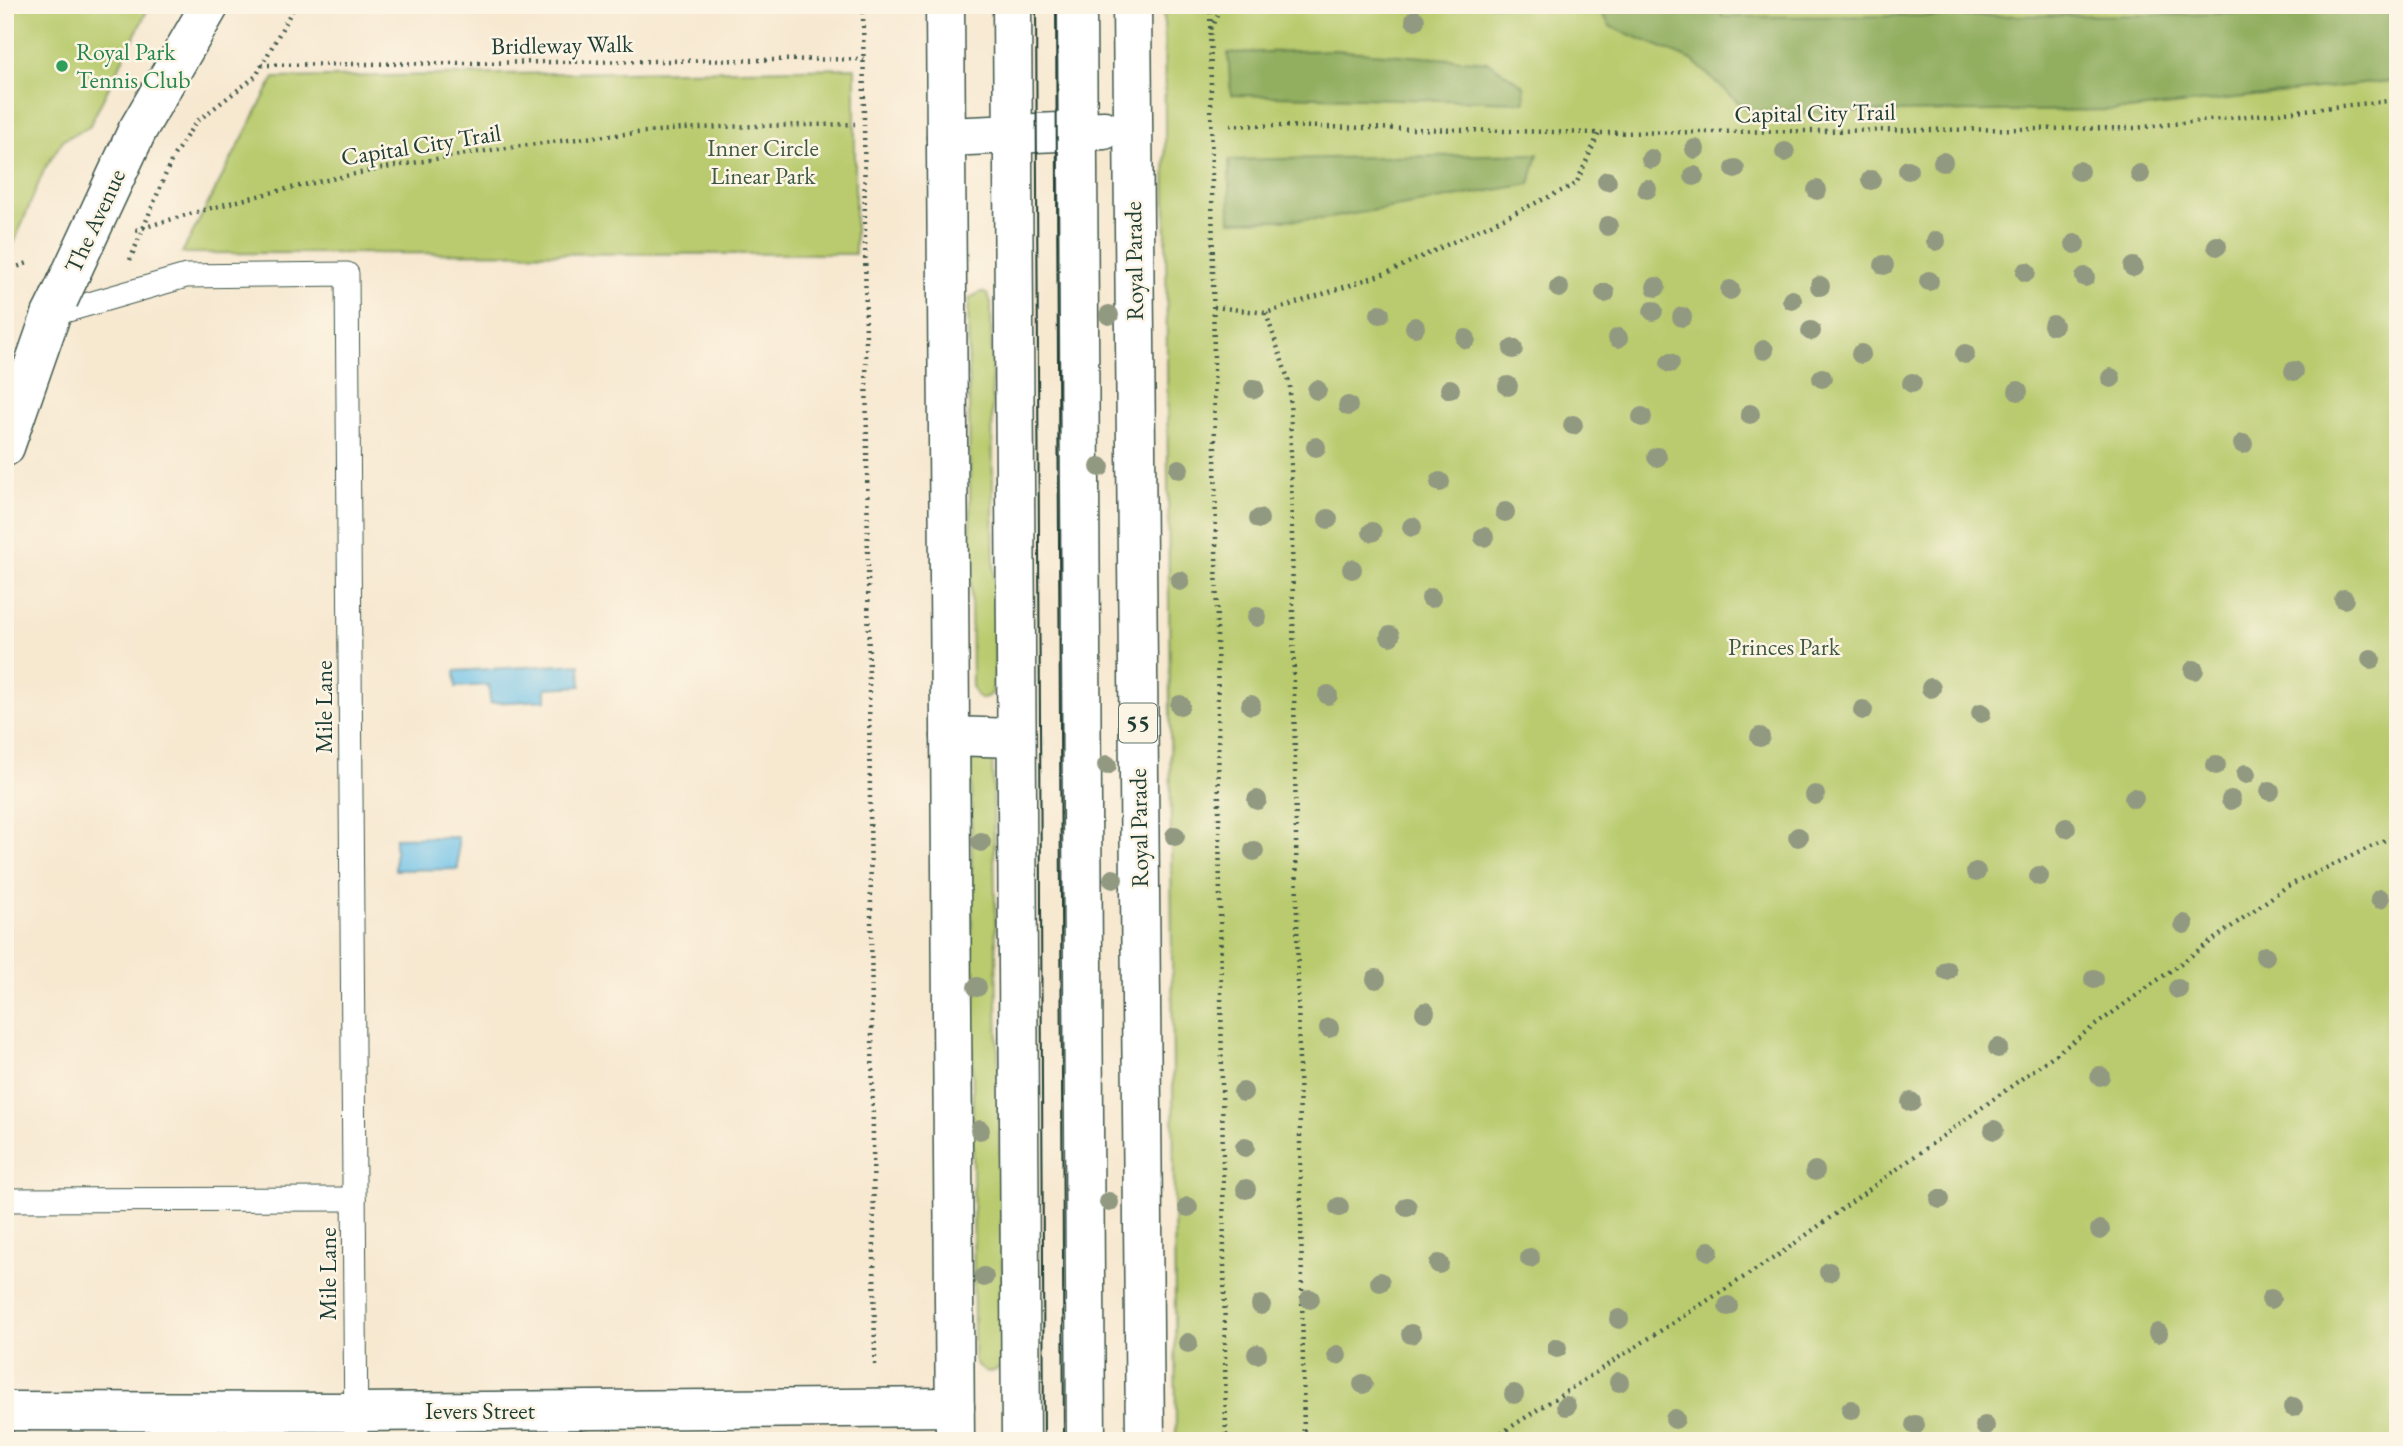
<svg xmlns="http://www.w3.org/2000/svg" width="2403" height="1446" viewBox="0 0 2403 1446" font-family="'EB Garamond',serif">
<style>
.green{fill:#b9cb6e;stroke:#6c8451;stroke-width:2}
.forest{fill:#92af61;stroke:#58764a;stroke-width:2}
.water{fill:#6dc1e9;stroke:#467f8e;stroke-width:2}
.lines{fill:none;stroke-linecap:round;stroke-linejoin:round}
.lane-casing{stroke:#3f574b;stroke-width:25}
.street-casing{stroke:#3f574b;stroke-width:41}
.highway-casing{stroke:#3f574b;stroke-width:41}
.path{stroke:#3f574b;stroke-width:4.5;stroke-dasharray:2 5;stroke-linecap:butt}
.lane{stroke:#fff;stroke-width:23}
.street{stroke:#fff;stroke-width:38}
.highway{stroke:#fff;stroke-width:38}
.tram{stroke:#1f3d34;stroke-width:2}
.street-bridge-casing{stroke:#3f574b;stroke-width:41;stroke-linecap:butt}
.path-bridge{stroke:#3f574b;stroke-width:4.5;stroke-dasharray:2 5;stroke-linecap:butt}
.street-bridge{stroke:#fff;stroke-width:38}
.tree{fill:#919981}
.leisure-dot{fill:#2e9e5b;stroke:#fcf5e5;stroke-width:2.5}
.labels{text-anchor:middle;stroke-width:5;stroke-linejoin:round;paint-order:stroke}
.shield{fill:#fcf5e5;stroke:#617469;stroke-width:2}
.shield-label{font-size:23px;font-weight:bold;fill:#1f3d34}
.street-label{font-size:24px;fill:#1f3d34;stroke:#fcf5e5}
.leisure-label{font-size:24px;fill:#27864d;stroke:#fcf5e5;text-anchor:start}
.park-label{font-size:24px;fill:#3e5940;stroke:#fcf5e5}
</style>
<rect width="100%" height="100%" fill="#fcf5e5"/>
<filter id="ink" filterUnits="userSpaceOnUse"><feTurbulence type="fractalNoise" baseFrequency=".0143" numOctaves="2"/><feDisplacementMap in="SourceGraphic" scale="14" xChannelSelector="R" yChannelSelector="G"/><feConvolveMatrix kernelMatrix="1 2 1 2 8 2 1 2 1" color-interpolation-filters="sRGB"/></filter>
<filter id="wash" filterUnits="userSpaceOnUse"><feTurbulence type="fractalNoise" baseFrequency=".00686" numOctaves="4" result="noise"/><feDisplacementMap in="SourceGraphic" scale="28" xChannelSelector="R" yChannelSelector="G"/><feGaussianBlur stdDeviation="1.57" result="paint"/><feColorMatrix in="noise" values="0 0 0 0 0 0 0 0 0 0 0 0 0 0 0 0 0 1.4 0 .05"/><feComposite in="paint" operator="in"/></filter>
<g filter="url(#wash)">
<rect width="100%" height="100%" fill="#f7e8d0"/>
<g class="green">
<polygon points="5,5 150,5 89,127 63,140 44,170 5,265"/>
<polygon points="1164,5 2398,5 2398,1441 1176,1441"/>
<polygon points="855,68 855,254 182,253 274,78"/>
<polygon points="981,292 987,294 991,302 995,673 992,694 982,699 976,695 972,687 968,311 970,298"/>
<path d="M992,741L1004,1363C993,1376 981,1374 974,1360L971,745Z"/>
</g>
<g class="forest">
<polygon points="1596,5 1721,5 1722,17 2179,15 2389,8 2398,57 2398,80 2128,110 1750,113 1692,60 1611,27"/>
<polygon points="1334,50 1488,62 1524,86 1525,102 1231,95 1228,53"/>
<polygon points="1538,154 1530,184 1323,219 1230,221 1229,160"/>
</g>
<g class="water">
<polygon points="580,664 581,686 546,688 546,700 490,703 489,685 456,687 455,671"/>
<polygon points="458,837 458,869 395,870 395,838"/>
</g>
</g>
<g filter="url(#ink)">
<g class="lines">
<g class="lane-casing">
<g id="lane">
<polyline points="51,315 186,276 347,274 356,1441"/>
<polyline points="5,1200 354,1199"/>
</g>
</g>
<g class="street-casing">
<g id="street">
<polyline points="137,131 210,5"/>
<polyline points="5,447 51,315 59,299"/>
<polyline points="5,1411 356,1412 955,1407"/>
</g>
</g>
<g class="highway-casing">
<g id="highway">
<polyline points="945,5 955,1441"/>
<polyline points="1012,5 1021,1441"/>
<polyline points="1077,5 1086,1441"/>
<polyline points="1132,5 1145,1441"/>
<polyline points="946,137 1104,130"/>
<polyline points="950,736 1016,738"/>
</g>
</g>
<g class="path">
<polyline points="863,5 875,1367"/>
<polyline points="1210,5 1226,1441"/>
<polyline points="1210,29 1223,5"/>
<polyline points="261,65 864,59"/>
<polyline points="1230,125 1599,133 2135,128 2398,100"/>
<polyline points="174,155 196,122 256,76 295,5"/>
<path d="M136,230C306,177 482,146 658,131C724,125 790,126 855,124"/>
<polyline points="5,271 31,262"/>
<polyline points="1214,307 1266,313 1389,272 1576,184 1599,133"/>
<polyline points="1266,313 1290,385 1304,1441"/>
<polyline points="1226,1440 1366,1441"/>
<polyline points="1489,1441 1780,1254 2286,887 2398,834"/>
</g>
<use href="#lane" class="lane"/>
<use href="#street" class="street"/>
<use href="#highway" class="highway"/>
<g class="tram">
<polyline points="1036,5 1044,1441"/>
<polyline points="1056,5 1064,1441"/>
</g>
<g class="street-bridge-casing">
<polyline id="street-bridge" points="59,299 137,131"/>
</g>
<polyline class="path-bridge" points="130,260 172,159"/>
<use href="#street-bridge" class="street-bridge"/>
</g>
<g class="tree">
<circle cx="1415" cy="20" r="10"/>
<circle cx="1695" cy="149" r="10"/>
<circle cx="1785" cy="152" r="10"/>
<circle cx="1651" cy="159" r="10"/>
<circle cx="1943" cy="162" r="10"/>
<circle cx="1735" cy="169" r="10"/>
<circle cx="1908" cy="170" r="10"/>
<circle cx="2079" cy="171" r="10"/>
<circle cx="2140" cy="174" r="10"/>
<circle cx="1694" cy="176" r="10"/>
<circle cx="1871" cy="180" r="10"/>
<circle cx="1607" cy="181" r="10"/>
<circle cx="1647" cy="189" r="10"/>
<circle cx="1817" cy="190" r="10"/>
<circle cx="1608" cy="226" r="10"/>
<circle cx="1936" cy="241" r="10"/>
<circle cx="2075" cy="244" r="10"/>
<circle cx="2217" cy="246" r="10"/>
<circle cx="1884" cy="265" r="10"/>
<circle cx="2133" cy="267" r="10"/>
<circle cx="2026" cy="272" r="10"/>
<circle cx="2085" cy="277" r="10"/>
<circle cx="1929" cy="281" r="10"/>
<circle cx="1820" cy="286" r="10"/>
<circle cx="1656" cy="287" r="10"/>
<circle cx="1559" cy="288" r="10"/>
<circle cx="1730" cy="290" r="10"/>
<circle cx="1605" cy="293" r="10"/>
<circle cx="1792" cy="300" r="10"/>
<circle cx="1653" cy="311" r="10"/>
<circle cx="1380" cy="314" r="10"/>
<circle cx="1109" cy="315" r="10"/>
<circle cx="1682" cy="317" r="10"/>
<circle cx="2053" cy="325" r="10"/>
<circle cx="1415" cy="327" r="10"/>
<circle cx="1811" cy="331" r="10"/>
<circle cx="1618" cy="338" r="10"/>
<circle cx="1466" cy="339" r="10"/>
<circle cx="1513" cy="349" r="10"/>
<circle cx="1764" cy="350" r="10"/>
<circle cx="1861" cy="354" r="10"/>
<circle cx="1965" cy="354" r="10"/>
<circle cx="1670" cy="363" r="10"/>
<circle cx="2294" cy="371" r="10"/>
<circle cx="1822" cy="378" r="10"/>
<circle cx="2111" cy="378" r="10"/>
<circle cx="1912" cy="383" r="10"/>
<circle cx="1508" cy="386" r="10"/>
<circle cx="1254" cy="389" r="10"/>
<circle cx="1450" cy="389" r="10"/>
<circle cx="1317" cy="390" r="10"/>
<circle cx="2018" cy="391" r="10"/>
<circle cx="1348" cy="406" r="10"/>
<circle cx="1750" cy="414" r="10"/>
<circle cx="1642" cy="417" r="10"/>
<circle cx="1573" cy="425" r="10"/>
<circle cx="2243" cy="444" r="10"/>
<circle cx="1316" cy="447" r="10"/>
<circle cx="1657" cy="457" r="10"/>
<circle cx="1100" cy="467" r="10"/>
<circle cx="1179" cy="469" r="10"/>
<circle cx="1440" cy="482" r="10"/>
<circle cx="1505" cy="512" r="10"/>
<circle cx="1259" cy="519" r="10"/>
<circle cx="1328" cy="519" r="10"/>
<circle cx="1412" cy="527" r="10"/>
<circle cx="1372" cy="532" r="10"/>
<circle cx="1484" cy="537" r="10"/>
<circle cx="1352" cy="569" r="10"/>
<circle cx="1180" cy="581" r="10"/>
<circle cx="1431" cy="598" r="10"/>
<circle cx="2344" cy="599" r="10"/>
<circle cx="1257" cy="617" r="10"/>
<circle cx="1390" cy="636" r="10"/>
<circle cx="2371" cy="659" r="10"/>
<circle cx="2194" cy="670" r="10"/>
<circle cx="1931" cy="688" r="10"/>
<circle cx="1328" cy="695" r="10"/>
<circle cx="1180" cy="705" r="10"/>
<circle cx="1251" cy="705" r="10"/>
<circle cx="1863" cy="710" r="10"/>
<circle cx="1981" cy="713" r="10"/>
<circle cx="1760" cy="737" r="10"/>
<circle cx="1107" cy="765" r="10"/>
<circle cx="2216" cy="765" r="10"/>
<circle cx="2246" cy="774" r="10"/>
<circle cx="2270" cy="791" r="10"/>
<circle cx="1815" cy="795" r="10"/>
<circle cx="2134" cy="798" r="10"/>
<circle cx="1257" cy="800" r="10"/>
<circle cx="2231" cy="800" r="10"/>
<circle cx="2066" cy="828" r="10"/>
<circle cx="1175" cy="836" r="10"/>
<circle cx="1798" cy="837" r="10"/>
<circle cx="981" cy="842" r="10"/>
<circle cx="1254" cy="851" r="10"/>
<circle cx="1976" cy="872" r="10"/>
<circle cx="2039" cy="876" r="10"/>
<circle cx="1113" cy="879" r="10"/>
<circle cx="2380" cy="899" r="10"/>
<circle cx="2184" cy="924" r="10"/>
<circle cx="2265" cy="956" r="10"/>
<circle cx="1947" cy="971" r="10"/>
<circle cx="1376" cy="979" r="10"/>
<circle cx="2094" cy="979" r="10"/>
<circle cx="977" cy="987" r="10"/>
<circle cx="2178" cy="989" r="10"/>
<circle cx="1425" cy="1012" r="10"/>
<circle cx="1329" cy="1028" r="10"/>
<circle cx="1998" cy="1048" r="10"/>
<circle cx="2100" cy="1076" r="10"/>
<circle cx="1243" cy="1092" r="10"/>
<circle cx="1911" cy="1102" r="10"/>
<circle cx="980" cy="1130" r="10"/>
<circle cx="1994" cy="1130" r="10"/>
<circle cx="1245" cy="1147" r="10"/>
<circle cx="1815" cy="1171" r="10"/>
<circle cx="1246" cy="1189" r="10"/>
<circle cx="1940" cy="1199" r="10"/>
<circle cx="1109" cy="1202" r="10"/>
<circle cx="1188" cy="1207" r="10"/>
<circle cx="1339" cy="1207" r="10"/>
<circle cx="1407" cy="1207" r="10"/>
<circle cx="2100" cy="1230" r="10"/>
<circle cx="1709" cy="1251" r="10"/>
<circle cx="1530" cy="1258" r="10"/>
<circle cx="1439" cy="1264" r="10"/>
<circle cx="1829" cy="1272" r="10"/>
<circle cx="984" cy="1277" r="10"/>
<circle cx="1380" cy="1282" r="10"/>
<circle cx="1310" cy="1299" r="10"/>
<circle cx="2271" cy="1299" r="10"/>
<circle cx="1261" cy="1305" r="10"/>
<circle cx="1728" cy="1306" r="10"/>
<circle cx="1619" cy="1319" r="10"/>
<circle cx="2158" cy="1333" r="10"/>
<circle cx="1411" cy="1334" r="10"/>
<circle cx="1188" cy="1343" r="10"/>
<circle cx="1557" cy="1348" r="10"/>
<circle cx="1257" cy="1354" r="10"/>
<circle cx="1337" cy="1355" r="10"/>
<circle cx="1619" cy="1382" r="10"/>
<circle cx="1363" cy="1384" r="10"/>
<circle cx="1514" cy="1394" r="10"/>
<circle cx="1566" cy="1406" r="10"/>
<circle cx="2293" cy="1407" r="10"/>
<circle cx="1851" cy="1410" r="10"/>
<circle cx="1675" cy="1419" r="10"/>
<circle cx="1915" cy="1425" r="10"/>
<circle cx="1985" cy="1426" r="10"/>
</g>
</g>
<circle class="leisure-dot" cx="62" cy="66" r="7"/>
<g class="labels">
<rect class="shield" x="1119" y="703.5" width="38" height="39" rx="5"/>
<g class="shield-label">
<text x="1138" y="731">55</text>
</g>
<g class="street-label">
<text transform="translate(562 45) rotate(-1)" y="8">Bridleway Walk</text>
<text transform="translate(1815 113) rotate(-1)" y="8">Capital City Trail</text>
<text transform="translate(421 145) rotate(-9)" y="8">Capital City Trail</text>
<text transform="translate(95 221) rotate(-65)" y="8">The Avenue</text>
<text transform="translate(1134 261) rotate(-91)" y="8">Royal Parade</text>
<text transform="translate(324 707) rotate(-90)" y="8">Mile Lane</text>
<text transform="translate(1139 828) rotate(-91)" y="8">Royal Parade</text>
<text transform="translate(328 1274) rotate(-90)" y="8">Mile Lane</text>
<text x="480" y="1419">Ievers Street</text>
</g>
<g class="leisure-label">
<text x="76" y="60">Royal Park<tspan x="76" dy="28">Tennis Club</tspan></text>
</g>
<g class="park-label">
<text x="763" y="156">Inner Circle<tspan x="763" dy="28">Linear Park</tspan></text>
<text x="1784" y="655">Princes Park</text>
</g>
</g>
<rect width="2403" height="1446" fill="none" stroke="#fcf5e5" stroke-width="28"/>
</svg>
